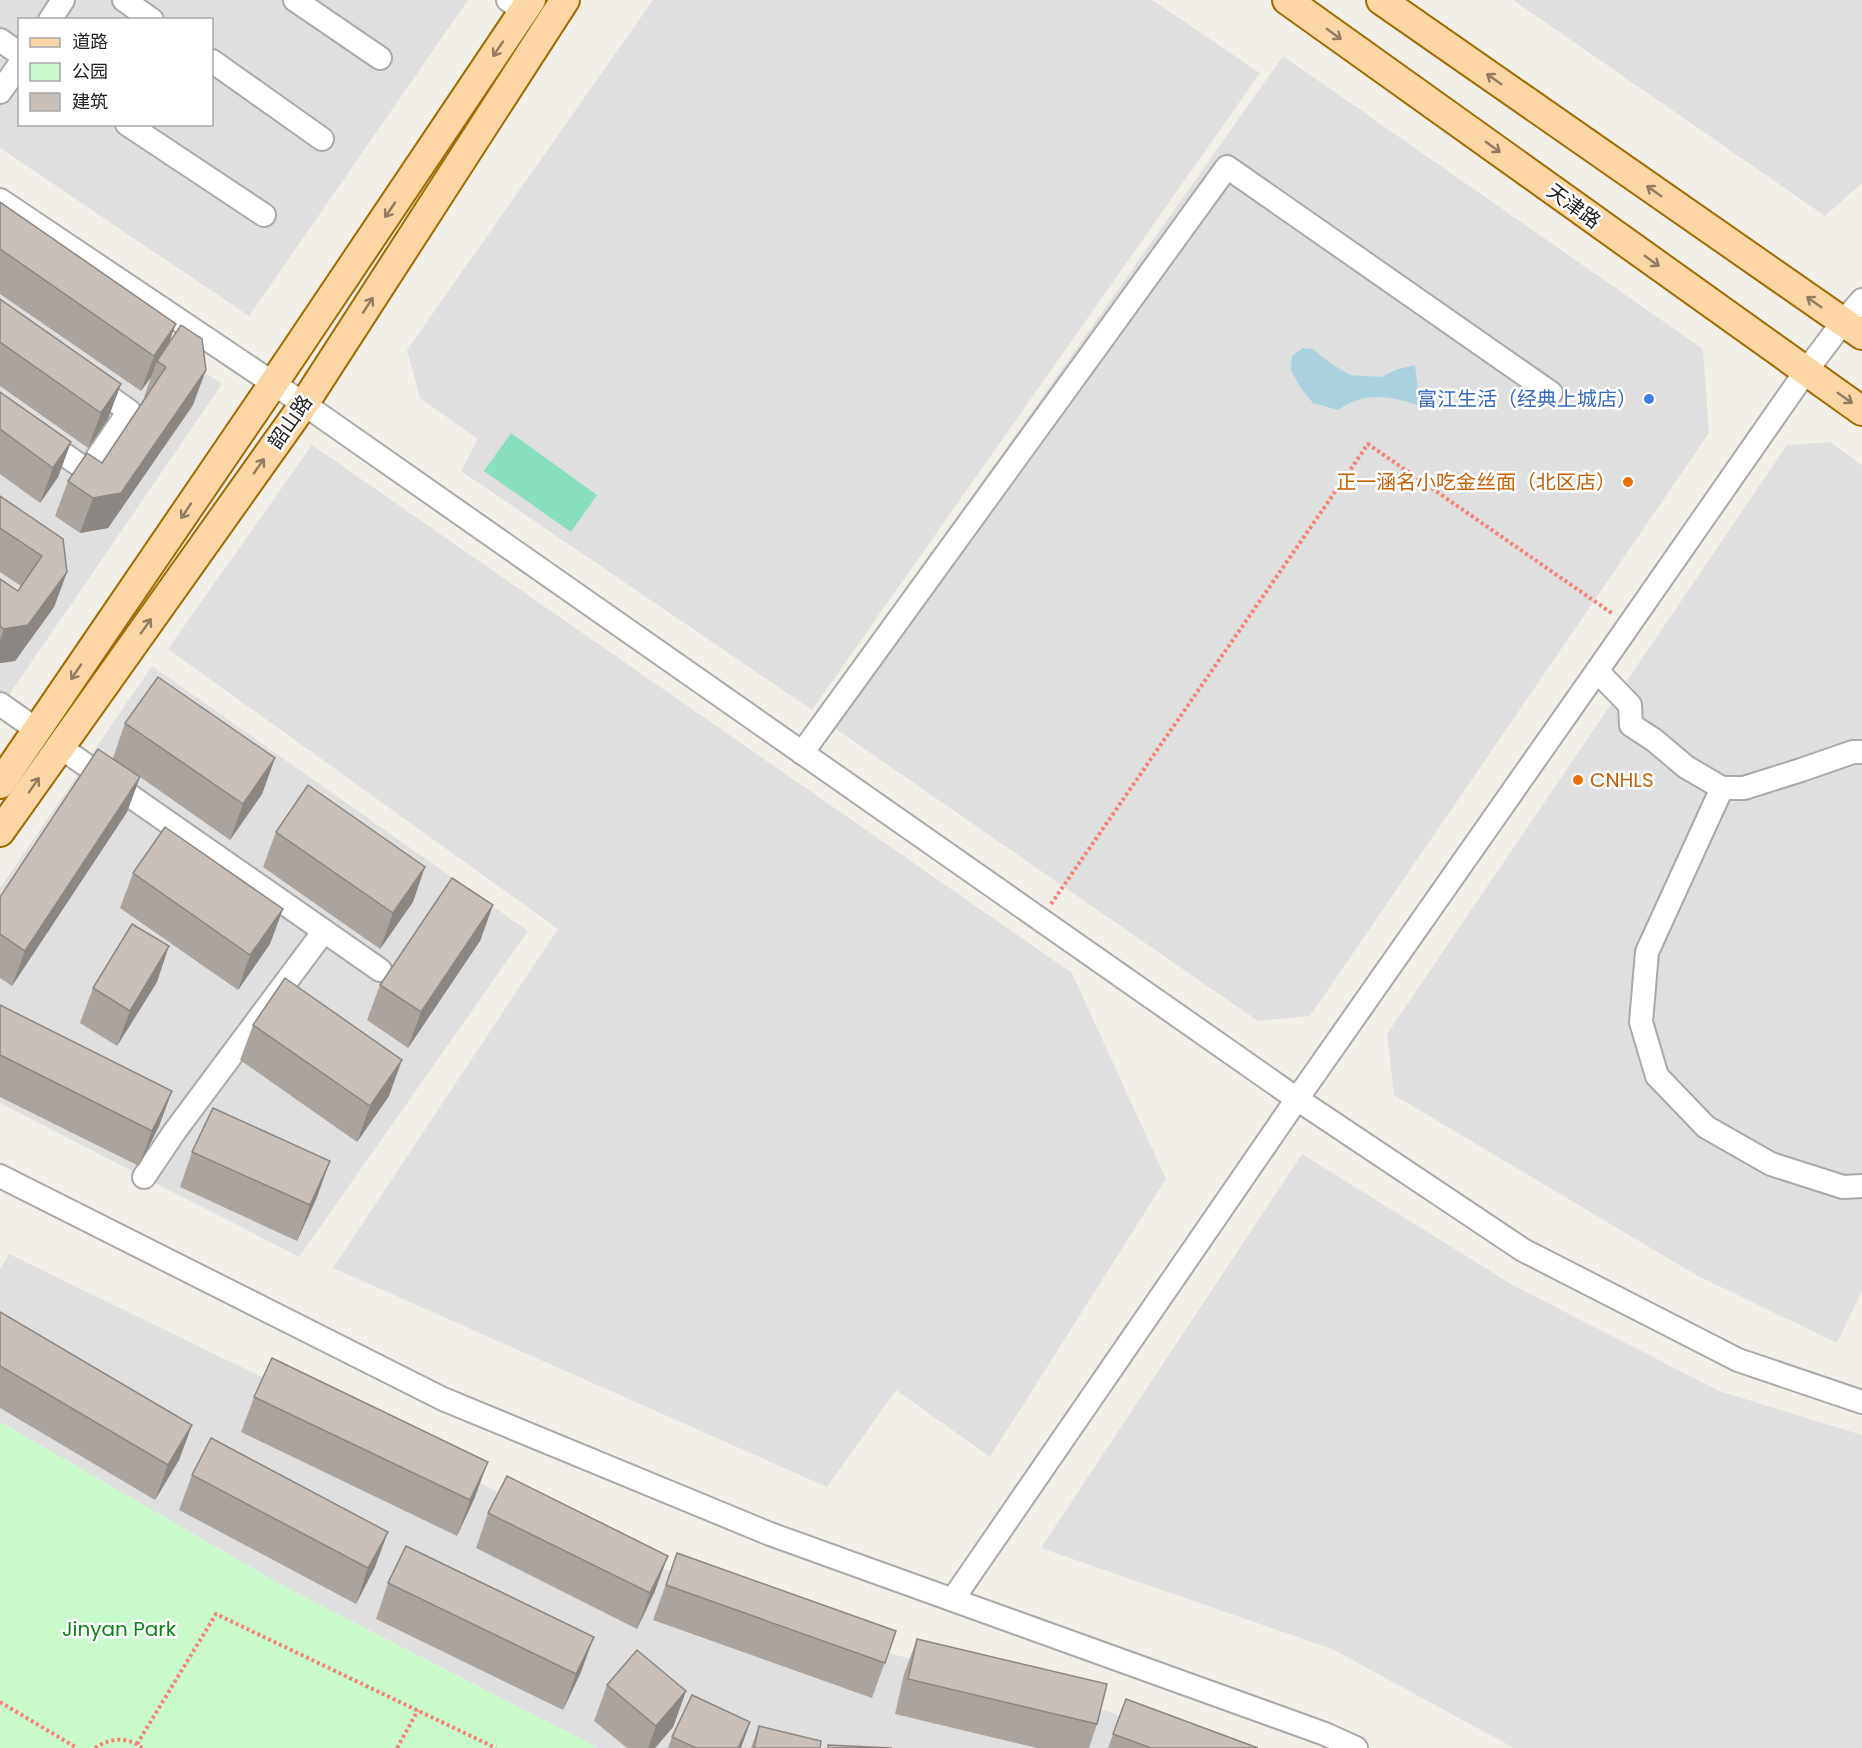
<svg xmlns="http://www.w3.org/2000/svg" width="1862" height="1748" viewBox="0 0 1862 1748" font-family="Poppins,'Noto Sans SC',sans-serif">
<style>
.residential{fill:#e0dfdf;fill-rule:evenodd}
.park{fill:#c8facc}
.pitch{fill:#88e0be}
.water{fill:#aad3df}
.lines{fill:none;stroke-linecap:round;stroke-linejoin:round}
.minor-casing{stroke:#a9a9a9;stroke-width:26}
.major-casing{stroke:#a06b00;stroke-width:32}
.path{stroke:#fa8072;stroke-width:4;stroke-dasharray:3 3;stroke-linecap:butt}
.minor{stroke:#fff;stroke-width:22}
.major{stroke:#fcd6a4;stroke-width:28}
.wall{fill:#aba49e}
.shaded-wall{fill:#8b8681}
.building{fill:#c7bfb8;stroke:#8b8681;stroke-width:1.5}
.oneway{stroke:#8f7c63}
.shop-dot{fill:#3f7fe0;stroke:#fff;stroke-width:2}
.food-dot{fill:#e8710a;stroke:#fff;stroke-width:2}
.labels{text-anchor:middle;stroke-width:5;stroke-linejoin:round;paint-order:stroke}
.street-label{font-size:20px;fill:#222;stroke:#fff}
.shop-label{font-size:20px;fill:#366cbe;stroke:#fff;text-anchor:end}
.food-label{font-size:20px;fill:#c56008;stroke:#fff;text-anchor:end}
.park-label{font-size:20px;fill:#0c8416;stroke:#fff}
</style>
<rect width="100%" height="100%" fill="#f2efe9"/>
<g class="residential">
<path d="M0,0H468L249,316L0,148ZM20,20H212V124H20Z"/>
<polygon points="653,0 1152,0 1260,73 812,710 461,471 478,439 420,398 407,350"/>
<polygon points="1513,0 1862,0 1862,183 1825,216"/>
<polygon points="1283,56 1703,349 1709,433 1310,1016 1258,1021 817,716"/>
<polygon points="0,233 222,384 0,708"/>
<polygon points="1830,442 1862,465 1862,1291 1837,1343 1696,1275 1394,1095 1387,1034 1787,445"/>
<polygon points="312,445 1072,973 1166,1179 990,1457 896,1390 827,1487 333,1268 558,929 168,649"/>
<polygon points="152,666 528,931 299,1257 0,1103 0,888"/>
<polygon points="1302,1154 1511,1284 1719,1391 1862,1435 1862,1748 1514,1748 1332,1649 1041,1548"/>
<polygon points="9,1254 609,1546 825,1636 1110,1712 1188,1748 598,1748 285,1587 0,1422 0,1270"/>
</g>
<polygon class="park" points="0,1422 285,1587 598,1748 0,1748"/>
<polygon class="pitch" points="511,433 597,495 571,532 484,471"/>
<path class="water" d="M1303,348L1313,349L1330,363L1350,375L1381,377L1398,369L1415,365L1420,406C1390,396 1366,391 1338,410L1313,403L1300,387L1291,370L1292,356Z"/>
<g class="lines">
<g class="minor-casing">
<g id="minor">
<polyline points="124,0 152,20"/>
<polyline points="295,0 380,58"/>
<polyline points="508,0 524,11"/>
<polyline points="50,20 63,0"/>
<polyline points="0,40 20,54"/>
<polyline points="212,61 322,139"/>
<polyline points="0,92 20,64"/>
<polyline points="127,124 264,215"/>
<polyline points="0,200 304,404 1297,1099 1523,1250 1738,1360 1862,1402"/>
<polyline points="0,410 88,471 129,411 91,384"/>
<polyline points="1597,671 1630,705 1631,725 1654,740 1686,767 1722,788"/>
<polyline points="0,704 37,730"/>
<polyline points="60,747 380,970"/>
<polyline points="1862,752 1853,752 1801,770 1744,788 1722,788 1647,952 1641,1022 1657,1076 1706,1127 1771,1164 1843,1187 1862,1186"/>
<polyline points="802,753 1227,167 1551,393"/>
<polyline points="0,1176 443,1399 770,1534 1325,1734 1356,1748"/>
<polyline points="144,1177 175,1131 324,931"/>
<polyline points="953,1599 1297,1099 1597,671 1806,371 1843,322 1862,300"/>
</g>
</g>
<g class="major-casing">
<g id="major">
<polyline points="1287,0 1862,411"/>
<polyline points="1381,0 1862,335"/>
<polyline points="0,784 273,384 531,0"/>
<polyline points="0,832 304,404 565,0"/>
</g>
</g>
<g class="path">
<polyline points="1051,904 1368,444 1613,614"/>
<polyline points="0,1702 77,1748"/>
<polyline points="137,1744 216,1614 496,1748"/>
<path d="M95,1748C110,1738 127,1736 142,1748"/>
<polyline points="397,1748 418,1710"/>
</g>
<use href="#minor" class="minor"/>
<use href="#major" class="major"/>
</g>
<g class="wall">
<polygon points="0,202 169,343 193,405 108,528 80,533 55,516 68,481 102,463 145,398 144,397 151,377 141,391 0,294"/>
<polygon points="0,299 108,419 88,448 0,386"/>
<polygon points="0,392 71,442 58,477 40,503 0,474"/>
<polygon points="0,496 67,572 54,607 15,661 0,663 0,579 18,591 21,586 0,572"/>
<polygon points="125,723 275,758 262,794 230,840 140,777 127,812 12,986 0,978 0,897 113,758"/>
<polygon points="276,832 413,902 380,949 263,867"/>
<polygon points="133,873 270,944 238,990 120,908"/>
<polygon points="493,905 480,941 408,1048 367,1020 380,985"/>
<polygon points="157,982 117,1046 80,1023 93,988"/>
<polygon points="0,1005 172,1091 159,1126 139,1166 0,1097"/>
<polygon points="253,1025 389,1096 357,1142 240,1060"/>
<polygon points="192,1152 317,1197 297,1241 180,1187"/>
<polygon points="0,1312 192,1425 179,1460 155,1500 0,1408"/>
<polygon points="254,1397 475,1497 457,1536 241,1432"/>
<polygon points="192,1475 375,1567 356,1604 179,1510"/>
<polygon points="488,1513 655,1591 637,1629 476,1548"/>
<polygon points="677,1553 896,1631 872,1698 653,1620"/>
<polygon points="388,1583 581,1672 563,1710 376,1619"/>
<polygon points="917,1639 1097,1724 1089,1748 1037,1748 895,1714 904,1674"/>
<polygon points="607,1685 686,1691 673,1727 655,1748 627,1748 594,1721"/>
<polygon points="1126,1699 1258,1748 1108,1748"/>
<polygon points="750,1722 741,1748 668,1748 672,1737"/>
<polygon points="759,1726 820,1748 751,1748"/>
</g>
<g class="shaded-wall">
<polygon points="176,324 163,359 157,361 151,377 141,391 154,356"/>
<polygon points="206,370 193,405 108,528 80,533 93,498"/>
<polygon points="121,384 108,419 88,448 101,413"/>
<polygon points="71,442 58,477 40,503 53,468"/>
<polygon points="67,572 54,607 15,661 0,663 0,640 4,629"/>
<polygon points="275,758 262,794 230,840 243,804"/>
<polygon points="140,777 127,812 12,986 25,951"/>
<polygon points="425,867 413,902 380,949 393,913"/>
<polygon points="493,905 480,941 408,1048 421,1012"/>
<polygon points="283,909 270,944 238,990 250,955"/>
<polygon points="169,946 157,982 117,1046 130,1011"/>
<polygon points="402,1060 389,1096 357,1142 370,1106"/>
<polygon points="172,1091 159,1126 139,1166 152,1131"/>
<polygon points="330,1161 317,1197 297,1241 310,1205"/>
<polygon points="192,1425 179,1460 155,1500 168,1465"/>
<polygon points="488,1462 475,1497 457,1536 470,1500"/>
<polygon points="388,1532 375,1567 356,1604 368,1568"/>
<polygon points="668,1556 655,1591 637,1629 650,1593"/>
<polygon points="594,1637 581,1672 563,1710 576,1674"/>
<polygon points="686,1691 673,1727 655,1748 648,1748 656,1726"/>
<polygon points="750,1722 741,1748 738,1748"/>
</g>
<g class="building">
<polygon points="0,202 176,324 154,356 0,249"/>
<polygon points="0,299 121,384 101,413 0,342"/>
<polygon points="181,325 202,339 206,370 121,493 93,498 68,481 87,453 102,463 166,367 157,361"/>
<polygon points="0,392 71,442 53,468 0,429"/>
<polygon points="0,496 63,539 67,572 28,625 4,629 0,626 0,579 18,591 42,556 0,528"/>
<polygon points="158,677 275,758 243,804 125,723"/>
<polygon points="98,749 140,777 25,951 0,934 0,897"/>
<polygon points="308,785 425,867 393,913 276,832"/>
<polygon points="165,827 283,909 250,955 133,873"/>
<polygon points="452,878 493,905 421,1012 380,985"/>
<polygon points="132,924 169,946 130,1011 93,988"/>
<polygon points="285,978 402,1060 370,1106 253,1025"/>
<polygon points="0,1005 172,1091 152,1131 0,1055"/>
<polygon points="213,1108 330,1161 310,1205 192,1152"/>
<polygon points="0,1312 192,1425 168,1465 0,1366"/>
<polygon points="272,1358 488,1462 470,1500 254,1397"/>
<polygon points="211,1438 388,1532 368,1568 192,1475"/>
<polygon points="507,1476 668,1556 650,1593 488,1513"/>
<polygon points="406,1546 594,1637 576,1674 388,1583"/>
<polygon points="677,1553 896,1631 885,1663 666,1585"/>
<polygon points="917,1639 1107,1684 1097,1724 908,1679"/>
<polygon points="637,1650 686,1691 656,1726 607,1685"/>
<polygon points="692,1695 750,1722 738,1748 696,1748 672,1737"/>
<polygon points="1126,1699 1258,1748 1151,1748 1113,1734"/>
<polygon points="759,1726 821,1741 820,1748 754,1748"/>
<polygon points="828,1745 892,1748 828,1748"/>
</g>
<defs><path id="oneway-shaft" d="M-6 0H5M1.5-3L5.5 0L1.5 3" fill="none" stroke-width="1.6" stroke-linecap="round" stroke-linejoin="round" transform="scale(1.5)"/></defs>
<g class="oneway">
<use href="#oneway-shaft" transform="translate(1334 34) rotate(36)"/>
<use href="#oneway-shaft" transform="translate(498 49) rotate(124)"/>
<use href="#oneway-shaft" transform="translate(1494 79) rotate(-145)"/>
<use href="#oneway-shaft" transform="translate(1493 147) rotate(36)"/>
<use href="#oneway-shaft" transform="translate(1654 191) rotate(-145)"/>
<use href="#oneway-shaft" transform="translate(390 210) rotate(124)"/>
<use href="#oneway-shaft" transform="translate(1652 261) rotate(36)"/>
<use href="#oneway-shaft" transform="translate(1814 302) rotate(-145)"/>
<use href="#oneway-shaft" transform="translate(368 305) rotate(-57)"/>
<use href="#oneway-shaft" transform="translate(1845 398) rotate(35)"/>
<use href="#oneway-shaft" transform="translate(259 466) rotate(-55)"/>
<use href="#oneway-shaft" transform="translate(186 511) rotate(124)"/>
<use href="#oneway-shaft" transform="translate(146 626) rotate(-55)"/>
<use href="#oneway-shaft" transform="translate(76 672) rotate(124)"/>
<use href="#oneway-shaft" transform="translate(34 785) rotate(-55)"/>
</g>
<circle class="shop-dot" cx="1649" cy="399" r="6"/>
<g class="food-dot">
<circle cx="1628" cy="482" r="6"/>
<circle cx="1578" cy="780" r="6"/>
</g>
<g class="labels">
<g class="street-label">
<text transform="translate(1574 206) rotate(36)" y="7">天津路</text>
<text transform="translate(290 422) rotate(-55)" y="7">韶山路</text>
</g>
<g class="shop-label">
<text x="1637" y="406">富江生活（经典上城店）</text>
</g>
<g class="food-label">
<text x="1616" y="489">正一涵名小吃金丝面（北区店）</text>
<text x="1590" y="787" text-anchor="start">CNHLS</text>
</g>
<g class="park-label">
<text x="119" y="1636">Jinyan Park</text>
</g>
</g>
<rect x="18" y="18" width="195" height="108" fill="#ffffff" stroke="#a7a7a7" stroke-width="1.5"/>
<rect x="30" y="38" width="30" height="9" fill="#fcd6a4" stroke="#a7a7a7" stroke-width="1.5"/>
<text x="72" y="48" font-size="18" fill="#222222">道路</text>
<rect x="30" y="63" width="30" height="18" fill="#c8facc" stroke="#a7a7a7" stroke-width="1.5"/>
<text x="72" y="78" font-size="18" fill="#222222">公园</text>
<rect x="30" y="93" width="30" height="18" fill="#c7bfb8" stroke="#a7a7a7" stroke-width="1.5"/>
<text x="72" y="108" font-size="18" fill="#222222">建筑</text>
</svg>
